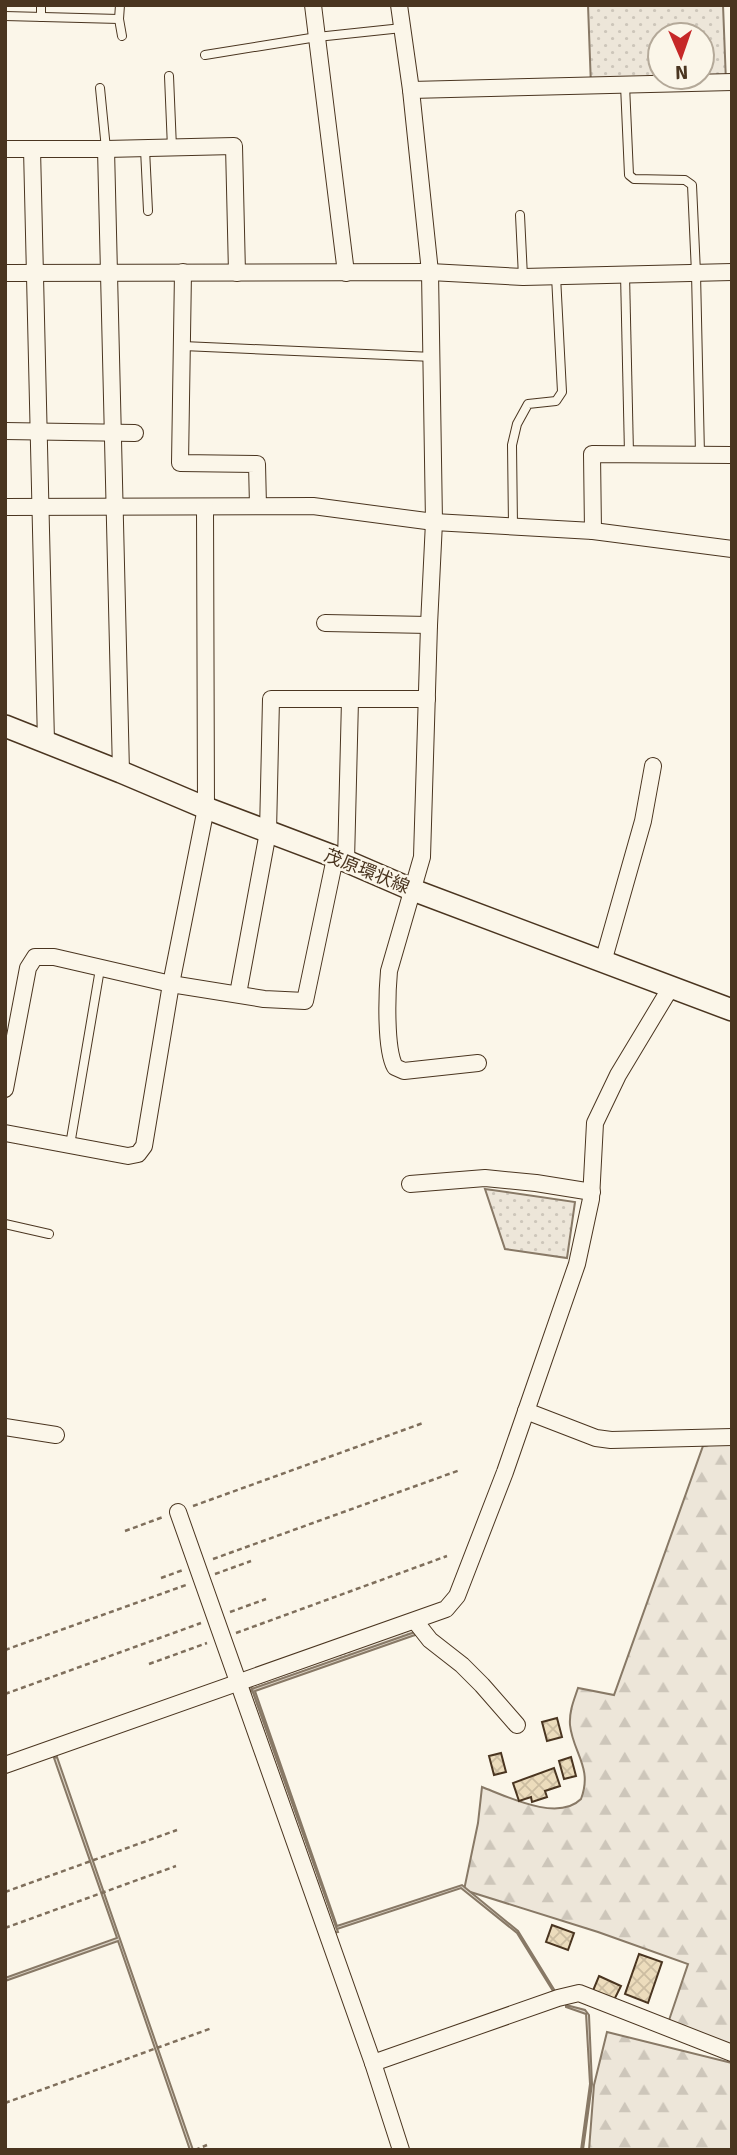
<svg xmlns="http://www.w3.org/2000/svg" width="737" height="2155" viewBox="0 0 737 2155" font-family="Signika,'Noto Sans JP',sans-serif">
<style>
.grass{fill:url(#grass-tufts);stroke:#887966;stroke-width:2}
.forest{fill:url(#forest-firs);stroke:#887966;stroke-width:2}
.park{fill:url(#park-dots);stroke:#887966;stroke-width:2;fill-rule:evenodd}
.water{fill:#dcd4c6;stroke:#887966;stroke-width:2}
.building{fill:url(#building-cross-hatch);stroke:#4a3520;stroke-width:2}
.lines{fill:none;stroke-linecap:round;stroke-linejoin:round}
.lane-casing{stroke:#4a3520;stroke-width:10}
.street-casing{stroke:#4a3520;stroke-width:18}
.secondary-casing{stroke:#4a3520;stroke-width:24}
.path{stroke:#7f6f5c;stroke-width:2.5;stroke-dasharray:5 3.5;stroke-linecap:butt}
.lane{stroke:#fbf6e9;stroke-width:8}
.street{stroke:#fbf6e9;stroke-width:16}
.secondary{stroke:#fbf6e9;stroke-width:21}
.labels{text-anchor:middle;stroke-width:5;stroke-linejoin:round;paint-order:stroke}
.street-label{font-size:18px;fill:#4a3520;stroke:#fbf6e9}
</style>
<defs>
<pattern id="grass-tufts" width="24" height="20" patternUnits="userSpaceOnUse" patternTransform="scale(1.75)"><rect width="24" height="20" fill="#ede6d9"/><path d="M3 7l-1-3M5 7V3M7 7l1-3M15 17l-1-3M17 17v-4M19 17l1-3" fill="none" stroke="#cdc6ba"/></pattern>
<pattern id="forest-firs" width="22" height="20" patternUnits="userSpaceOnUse" patternTransform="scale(1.75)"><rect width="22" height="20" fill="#ede6d9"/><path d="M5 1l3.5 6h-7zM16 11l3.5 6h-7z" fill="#cdc6ba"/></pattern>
<pattern id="park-dots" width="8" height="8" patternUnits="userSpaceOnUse" patternTransform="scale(1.75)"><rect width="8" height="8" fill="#ede6d9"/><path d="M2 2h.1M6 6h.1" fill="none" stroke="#cdc6ba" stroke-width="1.8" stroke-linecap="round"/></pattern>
<pattern id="building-cross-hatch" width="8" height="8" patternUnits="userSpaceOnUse" patternTransform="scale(1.75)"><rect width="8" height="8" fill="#ecdcbc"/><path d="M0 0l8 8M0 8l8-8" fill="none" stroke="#ccbda1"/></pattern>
</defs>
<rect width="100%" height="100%" fill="#fbf6e9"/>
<polygon class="grass" points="415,1627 420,1634 415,1635 415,1633 252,1689 338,1932 333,1933 250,1695 252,1685"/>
<g class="forest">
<path d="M715,1444L732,1445V2051L666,2029L688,1964L598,1932L464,1890L478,1823L482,1787C508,1797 558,1822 581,1799C593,1768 573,1753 570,1725C569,1711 574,1700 578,1688L614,1695L703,1446Z"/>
<polygon points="607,2032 732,2063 732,2150 589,2150 594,2085"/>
</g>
<g class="park">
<path d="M588,5H723L726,82L591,86ZM660,35H702V77H660Z"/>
<polygon points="485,1189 575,1202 567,1258 505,1249"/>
</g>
<g class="water">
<polygon points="415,1632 415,1635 255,1691 337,1926 462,1885 518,1931 555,1991 553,1991 517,1933 461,1888 337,1929 252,1689"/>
<polygon points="57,1757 193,2150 190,2150 118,1941 5,1981 5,1978 117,1938 54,1758"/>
<polygon points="566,2005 585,2010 589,2015 592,2084 583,2150 581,2150 590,2084 586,2014 566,2007"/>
</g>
<g class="building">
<polygon points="557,1718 562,1737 547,1741 542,1722"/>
<polygon points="501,1753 506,1772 494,1775 489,1756"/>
<polygon points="571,1757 576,1776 564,1779 559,1761"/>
<polygon points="554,1768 560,1786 545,1791 547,1797 532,1802 531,1797 519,1801 513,1783"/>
<polygon points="552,1925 574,1933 568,1950 546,1942"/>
<polygon points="639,1954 662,1962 648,2003 625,1994"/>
<polygon points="599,1976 621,1986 613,2002 592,1993"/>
</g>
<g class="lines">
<g class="lane-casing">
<g id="lane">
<polyline points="120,5 119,19 122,36"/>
<polyline points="5,16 119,19"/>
<polyline points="41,17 41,5"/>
<polyline points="205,55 317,37 402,28"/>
<polyline points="169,76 172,148"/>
<polyline points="625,85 629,175 634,179 685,180 692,185 696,273 700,455"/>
<polyline points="100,88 106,149"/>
<polyline points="145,149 148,211"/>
<polyline points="520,215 523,277"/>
<polyline points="625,274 629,454"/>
<polyline points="183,346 433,357"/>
<polyline points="513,526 512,445 517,424 528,404 556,401 562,392 556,276"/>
<polyline points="70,1145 100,969"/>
<polyline points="5,1224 49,1234"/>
</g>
</g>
<g class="street-casing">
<g id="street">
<polyline points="313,5 346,273"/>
<path d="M399,5L411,90L430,272L434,522L429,625L422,857L389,971C387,993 385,1049 395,1067L404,1071L478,1063"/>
<polyline points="411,90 732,82"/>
<polyline points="5,149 106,149 234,146 237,273"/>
<polyline points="32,149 46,742"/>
<polyline points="106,149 121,772"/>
<polyline points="183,272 180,463 257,464 258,506"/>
<polyline points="5,273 430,272 523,277 732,272"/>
<polyline points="5,431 135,433"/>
<polyline points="5,507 313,506 434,522 593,531 732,549"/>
<polyline points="593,531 592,454 732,455"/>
<polyline points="325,623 429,625"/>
<polyline points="346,861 350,700"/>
<polyline points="603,962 643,821 653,766"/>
<polyline points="238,994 268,832 271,699 427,699"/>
<polyline points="5,1089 28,968 35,957 54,957 171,984 264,999 305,1001 335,858"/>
<polyline points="5,1133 128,1156 138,1154 144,1146 171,984 206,808 205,507"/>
<polyline points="410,1184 485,1178 536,1183 592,1192"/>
<polyline points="526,1411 596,1438 611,1440 732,1437"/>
<polyline points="5,1427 56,1435"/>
<polyline points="178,1512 373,2063 401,2150"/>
<polyline points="415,1621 430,1640 462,1665 482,1685 517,1725"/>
<polyline points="5,1765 446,1609 457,1596 505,1472 577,1264 591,1199 595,1123 618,1075 671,987"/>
<polyline points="373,2063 558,1998 579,1993 732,2053"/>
</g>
</g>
<g class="secondary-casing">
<polyline id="secondary" points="5,726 121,772 206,808 346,861 413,890 732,1010"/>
</g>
<g class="path">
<polyline points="193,1506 423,1423"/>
<polyline points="125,1531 163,1517"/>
<polyline points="213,1559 460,1470"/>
<polyline points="215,1574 251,1561"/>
<polyline points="161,1578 183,1570"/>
<polyline points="230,1612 266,1599"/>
<polyline points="236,1633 447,1556"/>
<polyline points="5,1650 186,1585"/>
<polyline points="149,1664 207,1643"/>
<polyline points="5,1694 201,1623"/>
<polyline points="5,1892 177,1830"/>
<polyline points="5,1928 176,1866"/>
<polyline points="5,2103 212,2028"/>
<polyline points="195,2150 207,2145"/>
</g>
<use href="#lane" class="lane"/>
<use href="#street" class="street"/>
<use href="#secondary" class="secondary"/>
</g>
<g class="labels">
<g class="street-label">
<text transform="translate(367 871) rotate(22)" y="6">茂原環状線</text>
</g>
</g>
<rect width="737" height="2155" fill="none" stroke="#4a3520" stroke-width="14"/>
<g transform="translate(681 56) rotate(178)"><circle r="33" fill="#fbf6e9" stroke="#b4a999" stroke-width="2"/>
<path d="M0-5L12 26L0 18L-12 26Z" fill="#c62828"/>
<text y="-10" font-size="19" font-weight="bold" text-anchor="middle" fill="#4a3520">N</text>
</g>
</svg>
